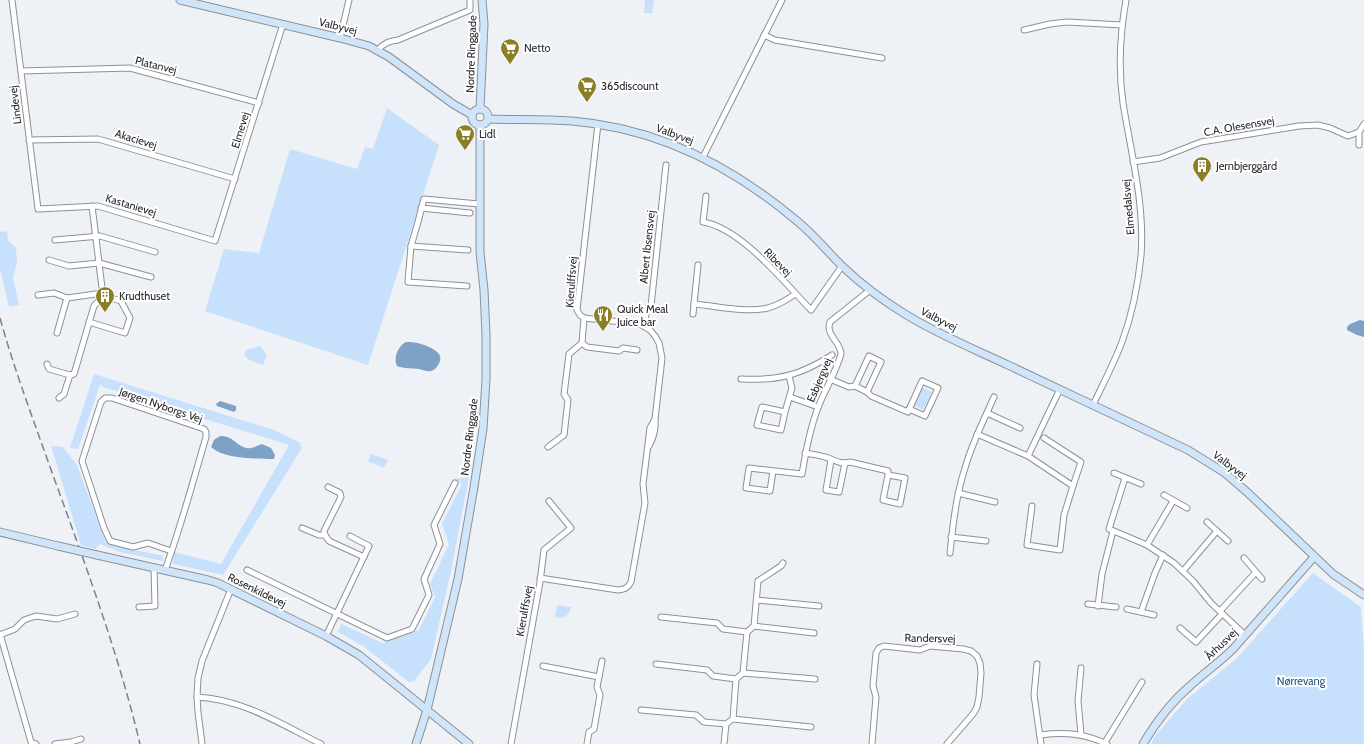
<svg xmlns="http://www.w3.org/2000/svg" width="1364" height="744" viewBox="0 0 1364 744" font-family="Cabin,sans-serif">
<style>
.green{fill:#c7e0fb}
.water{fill:#7ea1c6}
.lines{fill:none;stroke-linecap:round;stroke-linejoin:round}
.street-casing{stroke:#8d9195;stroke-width:7}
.secondary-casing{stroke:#8d9195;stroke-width:9}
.street{stroke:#fff;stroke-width:5}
.secondary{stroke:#d0e5fa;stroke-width:7}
.rail{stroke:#7f8184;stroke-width:1.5;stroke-dasharray:8 4;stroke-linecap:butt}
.secondary-bridge-casing{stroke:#8d9195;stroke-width:9;stroke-linecap:butt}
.secondary-bridge{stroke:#d0e5fa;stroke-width:7}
.labels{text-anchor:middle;stroke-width:4;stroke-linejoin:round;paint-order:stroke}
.street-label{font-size:11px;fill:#28292b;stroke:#fff}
.poi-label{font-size:11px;fill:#28292b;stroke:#fff;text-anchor:start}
.park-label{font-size:11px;fill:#245586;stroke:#fff}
</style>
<rect width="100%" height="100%" fill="#eef2f7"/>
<g class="green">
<polygon points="645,0 654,0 652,13 644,13"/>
<polygon points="387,108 439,145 368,365 205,311 224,249 259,253 290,149 357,169 365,147 373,149"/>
<polygon points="7,231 8,240 16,248 17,262 13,278 19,305 9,307 0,269 0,232"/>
<polygon points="260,346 267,355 263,365 249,360 244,355 246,350"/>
<polygon points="94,374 274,430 299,442 302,448 223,575 173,564 174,552 221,564 289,445 103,387 100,385 78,449 70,448"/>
<polygon points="921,387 932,392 923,410 914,405"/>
<polygon points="51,446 63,447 77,465 104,538 107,544 163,556 163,561 120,552 100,544 96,549 81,545"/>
<polygon points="371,454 388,460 384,468 368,461"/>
<polygon points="469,477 451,571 431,659 414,681 409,682 363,646 338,632 341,624 383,643 419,630 435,597 430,584 449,544 442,524 462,484 456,479"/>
<polygon points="1313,573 1361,607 1364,650 1364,744 1151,744 1155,736 1187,699 1236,659"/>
<path d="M557,605L571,607C569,616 564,619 555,617Z"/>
</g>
<g class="water">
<polygon points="1360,320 1364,321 1364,337 1357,335 1347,330 1347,327 1350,324"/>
<path d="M406,342C415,341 437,347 440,356C441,359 440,362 438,365C436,368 435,370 431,371C428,372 423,370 419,369C411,368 405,369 397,366C393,358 398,346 406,342Z"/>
<polygon points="220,401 236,406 236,410 234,412 217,406 216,404"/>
<path d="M220,436C234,436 235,445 246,448C251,449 257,446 262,444L271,448L275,455L274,459C254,458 226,460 211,447L214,440Z"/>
</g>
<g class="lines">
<g class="street-casing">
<g id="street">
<polyline points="12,0 38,209 98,206 215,241 283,24"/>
<polyline points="1024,30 1050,24 1067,22 1122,25"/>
<polyline points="764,35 775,40 882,58"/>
<polyline points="340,38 349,0"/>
<path d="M378,50C384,43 389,41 398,40L470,10V0"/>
<polyline points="21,71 130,68 259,103"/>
<polyline points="29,140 98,139 235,179"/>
<polyline points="1359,145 1359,132"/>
<polyline points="703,157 782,0"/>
<polyline points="1133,162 1160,158 1201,142 1299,126 1318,125 1330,128 1348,136 1359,132 1364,124"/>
<path d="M706,196L703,222C741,228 785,283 811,310L842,266"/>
<polyline points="421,208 470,213"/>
<polyline points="55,240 100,236 155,252"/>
<polyline points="411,246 468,250"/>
<polyline points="49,260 69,266 99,263 151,277"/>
<polyline points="467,286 408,282 411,246 418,222 424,199 479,204"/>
<polyline points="38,295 54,293 67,298 103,293"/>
<path d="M694,304C717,306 746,313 768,308C778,305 787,300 795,294"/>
<polyline points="693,314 698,265"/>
<polyline points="584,318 580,315 577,310 598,124"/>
<path d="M584,318L640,324L650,330L655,336L659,343L662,358L655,419C656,430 654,437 649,446"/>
<polyline points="89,322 125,333 130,318 121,301 103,296"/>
<polyline points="644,326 647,308 651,306 666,165"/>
<polyline points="57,333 67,298"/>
<polyline points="582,343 587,347 619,351 623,348 637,350"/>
<polyline points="47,364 49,369 70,375"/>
<path d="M741,379C778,381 801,375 832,355"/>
<polyline points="830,379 849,387 855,386 867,392 871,396 908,412 922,381 938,388 925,416 909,409"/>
<polyline points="855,386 869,356 881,362 867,392"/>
<polyline points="790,397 818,407"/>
<polyline points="59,398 64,394 70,375 74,374 94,306 103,296 92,206"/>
<path d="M1093,405C1103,384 1114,363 1122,342C1132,315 1138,285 1141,256C1145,205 1131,153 1123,103C1118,68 1120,34 1126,0"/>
<polyline points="785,412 781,430 757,425 762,407 785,412 792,388 789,376"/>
<polyline points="987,413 1020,428"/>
<polyline points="977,434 1028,456"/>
<polyline points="1044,438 1081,462 1073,486"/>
<polyline points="548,447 564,435 568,400 564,394 569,354 582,343 584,318"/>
<path d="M805,453C812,454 818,455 825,457C834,459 838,465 850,462L888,471V475L883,500L900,504L905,478L888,475"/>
<polyline points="831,460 826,490 839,492 845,463"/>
<path d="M773,471L770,491L746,488L749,468L802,474C806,451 810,428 819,405C826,388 836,372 841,354C841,342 825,335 830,322L870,290"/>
<polyline points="1114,473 1141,484"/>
<polyline points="1125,478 1109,529 1147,545 1174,563 1193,581 1211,603 1245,635"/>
<polyline points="328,487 340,493 341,497 324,531 325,535 329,541 364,557"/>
<polyline points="958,493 995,502"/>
<polyline points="1164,495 1187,508"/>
<polyline points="1032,506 1027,545 1060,550 1064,515 1073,486 1028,456 1060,389"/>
<polyline points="1207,522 1228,541"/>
<polyline points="302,528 319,535 325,535"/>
<polyline points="951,537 986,541"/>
<polyline points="1147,545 1173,501"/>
<path d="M950,553C953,524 956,496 965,468C972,443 984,420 994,397"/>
<polyline points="1244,558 1262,579"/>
<path d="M165,570C181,527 193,481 206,437V432L204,429L112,398H105L101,402L82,461L104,528L110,541L133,547L148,543L171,551"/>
<polyline points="247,570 387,638 412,629 429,595 424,579 440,544 434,525 455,483"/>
<polyline points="1183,571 1217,531"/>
<path d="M540,578L618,590C625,589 628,588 631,582L645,503L643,484L650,428L655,419"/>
<polyline points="757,600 819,606"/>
<polyline points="1088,604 1116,607"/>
<polyline points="1098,606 1102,574 1113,531"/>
<polyline points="139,607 155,606 154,568"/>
<polyline points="1127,609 1154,615"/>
<polyline points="1220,611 1256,572"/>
<polyline points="1141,612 1155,573 1163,555"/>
<polyline points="661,617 717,623 723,629 747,632"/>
<polyline points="754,626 814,633"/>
<polyline points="1180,628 1196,642 1222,614"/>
<polyline points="0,634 31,742 36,744"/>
<polyline points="0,635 15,629 24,620 36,616 57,619 75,614"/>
<polyline points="326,636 369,546 350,536"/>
<polyline points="656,664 707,670 713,676 736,679"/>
<polyline points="1037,664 1034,695 1041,744"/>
<polyline points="543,666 599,677"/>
<polyline points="743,673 815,679"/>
<path d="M197,697C242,699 281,724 321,744"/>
<polyline points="641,710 696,715 704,722 726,724"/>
<polyline points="733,719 811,727"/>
<polyline points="1081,734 1078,701 1081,668"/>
<path d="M1040,735C1065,732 1083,733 1107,744"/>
<polyline points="55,744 71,742 81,739"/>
<polyline points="202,744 198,712 197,697 198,678 202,661 231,589"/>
<polyline points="511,744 540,582 544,550 571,528 549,501"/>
<polyline points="587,744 589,732 594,729 600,695 597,687 602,661"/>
<polyline points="724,744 726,724 733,719 736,679 743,673 747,632 754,626 758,581 781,566 783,563"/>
<polyline points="872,744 876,697 873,686 876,653 879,648 884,646 920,650 930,646 963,649 971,651 977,656 980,663 981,673 979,697 977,707 973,714 947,744"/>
<polyline points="1104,744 1142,682"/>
</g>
</g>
<g class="secondary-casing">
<g id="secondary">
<polyline points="180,0 340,38 369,46 389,57 453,104 472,115"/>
<circle cx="480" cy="117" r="8"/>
<polyline points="480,109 484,24 482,0"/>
<path d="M489,119C516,120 544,119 572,121C658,128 732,166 797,221C813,234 827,251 842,266C861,284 882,300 905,314C937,334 974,349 1008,365C1068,393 1128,422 1188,450L1225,473L1247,492L1333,574L1364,595"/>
<polyline points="0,532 58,546"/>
<polyline points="97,555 208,580 218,583 326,636 359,655 469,744"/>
<polyline points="416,744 427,710 458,579 474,487 483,429 486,379 486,335 484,290 480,252 480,125"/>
<path d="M1143,744C1156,722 1171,702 1191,685C1205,672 1220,662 1233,649L1314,557"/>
</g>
</g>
<use href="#street" class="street"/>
<use href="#secondary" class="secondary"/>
<path class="rail" d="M0,318C11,358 25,397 39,436C75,538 115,639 140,744"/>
<g class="secondary-bridge-casing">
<polyline id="secondary-bridge" points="58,546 97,555"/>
</g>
<use href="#secondary-bridge" class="secondary-bridge"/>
</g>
<defs>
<g id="supermarket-pin" transform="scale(1)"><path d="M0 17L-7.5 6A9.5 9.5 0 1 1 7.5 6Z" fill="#8b7f26" stroke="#fff"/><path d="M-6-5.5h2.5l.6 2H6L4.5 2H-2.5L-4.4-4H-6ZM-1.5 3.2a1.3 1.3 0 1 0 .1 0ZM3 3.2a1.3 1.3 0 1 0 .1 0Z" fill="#fff"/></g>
<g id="building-pin" transform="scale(1)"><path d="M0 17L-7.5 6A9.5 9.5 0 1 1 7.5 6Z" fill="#8b7f26" stroke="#fff"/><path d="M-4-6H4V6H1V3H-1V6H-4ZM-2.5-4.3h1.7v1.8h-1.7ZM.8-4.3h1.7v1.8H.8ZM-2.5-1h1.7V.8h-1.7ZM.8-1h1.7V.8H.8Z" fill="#fff"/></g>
<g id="restaurant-pin" transform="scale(1)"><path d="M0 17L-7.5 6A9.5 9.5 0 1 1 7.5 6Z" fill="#8b7f26" stroke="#fff"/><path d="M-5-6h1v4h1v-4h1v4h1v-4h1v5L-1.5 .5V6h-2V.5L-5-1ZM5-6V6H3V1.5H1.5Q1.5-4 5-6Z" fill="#fff"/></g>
</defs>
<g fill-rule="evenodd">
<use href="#supermarket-pin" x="510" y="48"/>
<use href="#supermarket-pin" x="587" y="86"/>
<use href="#supermarket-pin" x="465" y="134"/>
<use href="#building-pin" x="1202" y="166"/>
<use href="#building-pin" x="105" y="296"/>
<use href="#restaurant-pin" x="603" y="315"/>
</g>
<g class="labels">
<g class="street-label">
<text transform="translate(338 26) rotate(14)" y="4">Valbyvej</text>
<text transform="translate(471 54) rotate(-88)" y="4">Nordre Ringgade</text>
<text transform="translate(156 65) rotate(14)" y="4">Platanvej</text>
<text transform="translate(15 105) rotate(-97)" y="4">Lindevej</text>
<text transform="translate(1239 126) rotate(-10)" y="4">C.A. Olesensvej</text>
<text transform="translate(240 130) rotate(-73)" y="4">Elmevej</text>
<text transform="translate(675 134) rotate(20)" y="4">Valbyvej</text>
<text transform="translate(136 139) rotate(17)" y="4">Akacievej</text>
<text transform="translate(131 205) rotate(17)" y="4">Kastanievej</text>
<text transform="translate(1128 207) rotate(-95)" y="4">Elmedalsvej</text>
<text transform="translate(647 247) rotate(-84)" y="4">Albert Ibsensvej</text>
<text transform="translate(778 262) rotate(45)" y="4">Ribevej</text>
<text transform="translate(571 282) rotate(-86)" y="4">Kierulffsvej</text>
<text transform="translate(939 319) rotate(27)" y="4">Valbyvej</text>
<text transform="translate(819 380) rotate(-67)" y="4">Esbjergvej</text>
<text transform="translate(161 405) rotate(19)" y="4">Jørgen Nyborgs Vej</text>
<text transform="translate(469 437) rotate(-83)" y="4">Nordre Ringgade</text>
<text transform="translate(1230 465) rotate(37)" y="4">Valbyvej</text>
<text transform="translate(257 590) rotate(26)" y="4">Rosenkildevej</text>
<text transform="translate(524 611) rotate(-80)" y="4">Kierulffsvej</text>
<text transform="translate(930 638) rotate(1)" y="4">Randersvej</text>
<text transform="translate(1221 644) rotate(-44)" y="4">Århusvej</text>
</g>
<g class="poi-label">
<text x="524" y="52">Netto</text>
<text x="601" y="90">365discount</text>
<text x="479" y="138">Lidl</text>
<text x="1216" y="170">Jernbjerggård</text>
<text x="119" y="300">Krudthuset</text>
<text x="617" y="313">Quick Meal<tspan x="617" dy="13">Juice bar</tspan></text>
</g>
<g class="park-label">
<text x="1301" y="685">Nørrevang</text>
</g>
</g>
</svg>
